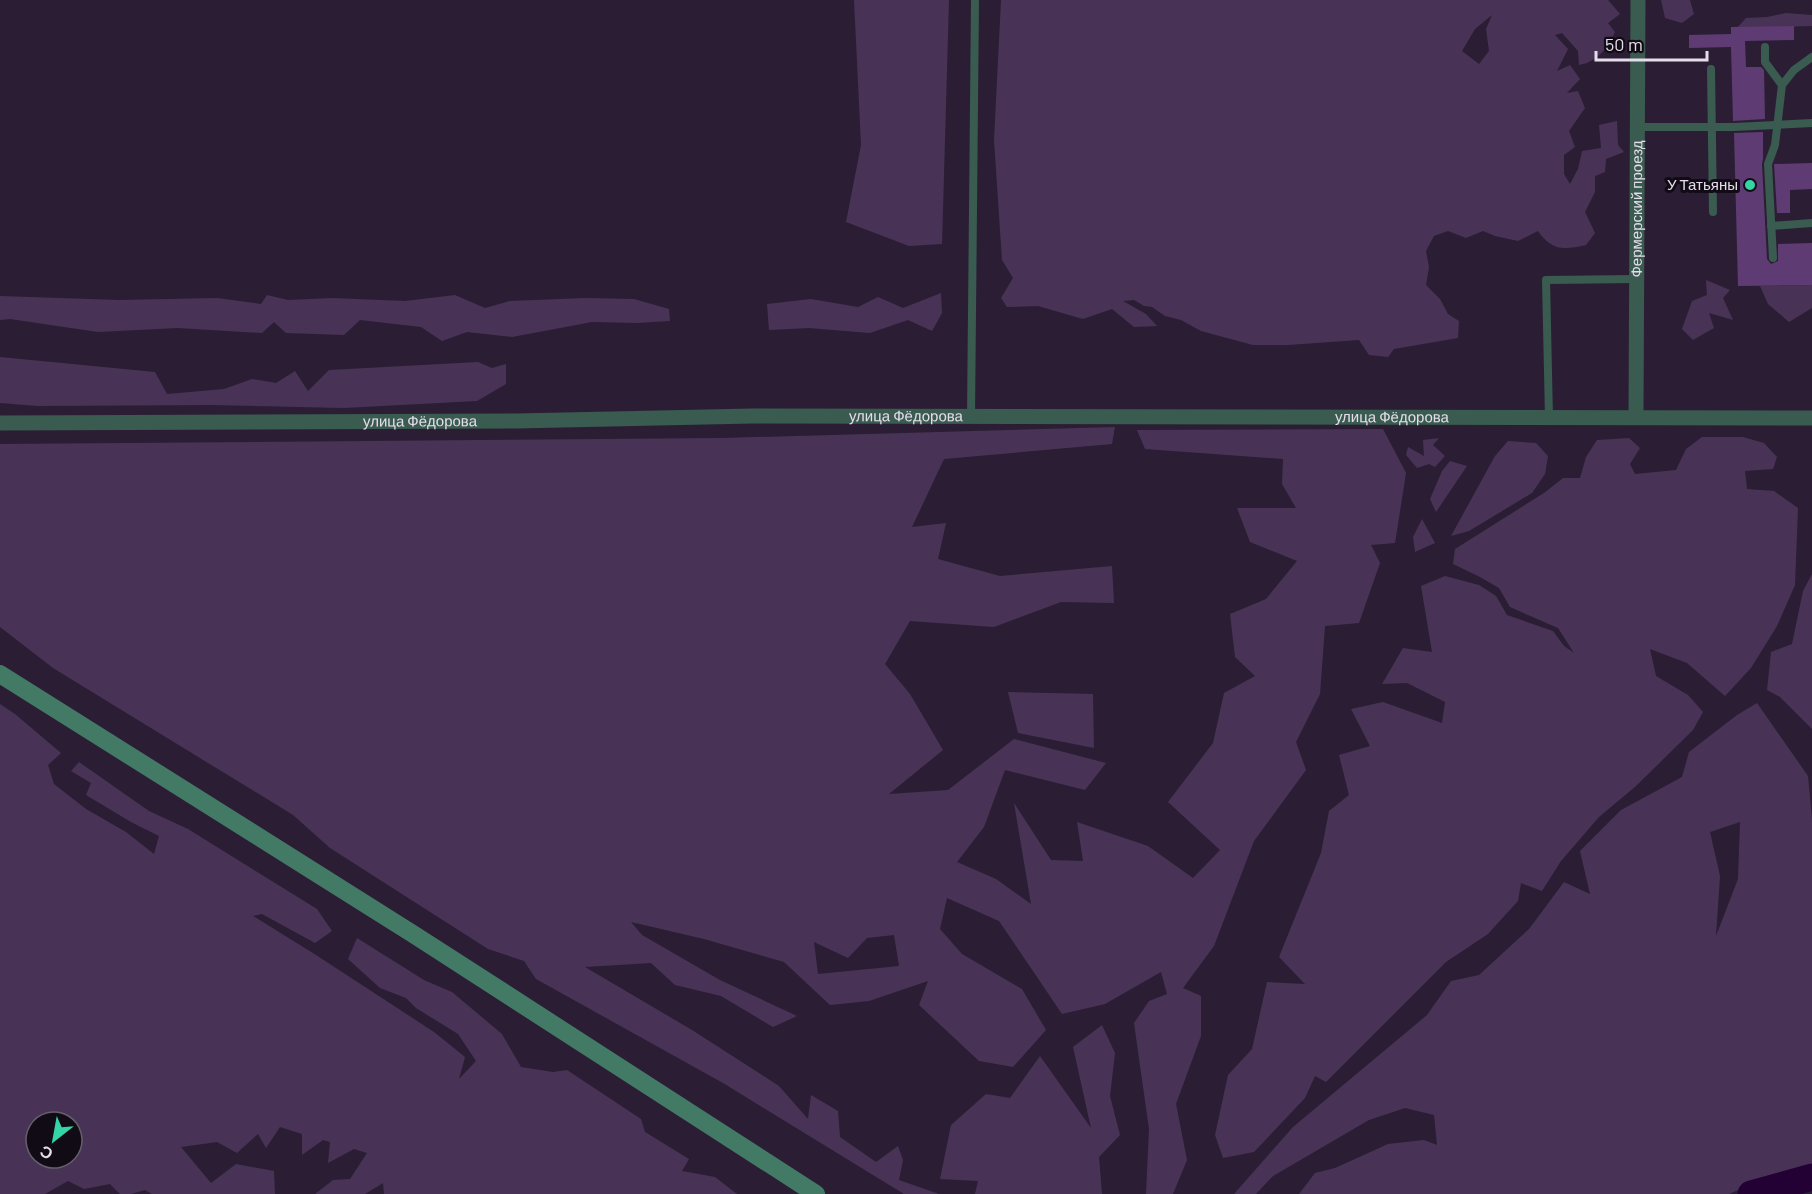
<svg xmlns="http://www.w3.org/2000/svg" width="1812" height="1194" viewBox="0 0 1812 1194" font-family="Barlow,sans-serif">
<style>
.green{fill:#483356;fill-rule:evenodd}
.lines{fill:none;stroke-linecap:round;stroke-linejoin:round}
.river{stroke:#240135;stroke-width:27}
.building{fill:#5e3b73}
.lane{stroke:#3a5b4f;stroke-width:8}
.street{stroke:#3a5b4f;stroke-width:15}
.secondary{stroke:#437a66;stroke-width:18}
.poi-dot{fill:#35d4a7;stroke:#110b15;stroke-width:2}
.labels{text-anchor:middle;stroke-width:6;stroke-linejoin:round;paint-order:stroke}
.poi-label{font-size:15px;fill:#e5ddeb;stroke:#110b15;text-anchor:end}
.street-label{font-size:15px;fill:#e5ddeb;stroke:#110b15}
</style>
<rect width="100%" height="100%" fill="#2b1e34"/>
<g class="green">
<polygon points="854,0 949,0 942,244 909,246 846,222 861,145"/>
<path d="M1001,0H1608L1620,14L1608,23L1615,32C1608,48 1597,62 1579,65L1578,51L1562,33L1555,35L1568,49L1557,71L1570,65L1580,79L1567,93L1578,91L1585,108L1569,131L1575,147L1564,155V174L1570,184L1578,169L1582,151L1601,148L1599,125L1617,121L1618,145L1624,152L1606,159L1605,172L1595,176V192L1585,212L1595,233L1586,245C1563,250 1552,251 1538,231L1518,241L1495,236L1483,231L1466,238L1448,231L1434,236L1426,251L1429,267L1426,285L1440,299L1448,314L1459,321L1458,338L1394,349L1388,357L1369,355L1359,340L1288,345H1253L1201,331L1181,320L1165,316L1152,307L1144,306L1134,300L1123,301L1146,314L1157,326L1134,327L1112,309L1083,319L1038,306L1007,307L1001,298L1013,278L1002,260L994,140ZM1492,15L1486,29L1489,51L1479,64L1462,51L1475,29Z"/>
<polygon points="1661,0 1690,0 1694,14 1682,23 1665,18"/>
<polygon points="1786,13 1812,15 1812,26 1737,28 1746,18 1767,17"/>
<polygon points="1706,280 1730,290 1723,298 1733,320 1709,313 1714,328 1693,340 1682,329 1692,301 1707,295"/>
<polygon points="1812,285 1812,308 1789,322 1768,304 1760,286"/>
<polygon points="941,293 942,313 932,331 908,320 870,333 809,328 769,330 767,304 811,299 858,307 878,297 903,308"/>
<polygon points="267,295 288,300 332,298 405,301 455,295 485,308 510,301 585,298 634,299 669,309 670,321 637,323 592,322 512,337 467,332 442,341 421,327 360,320 344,335 286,333 274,322 262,333 178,328 98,332 10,319 0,320 0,296 119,300 217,298 261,304"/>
<polygon points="0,357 155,372 167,394 224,389 252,379 276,383 295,371 308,391 329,370 478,362 492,368 506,364 506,384 477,401 344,408 212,405 38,406 0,403"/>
<path d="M1115,427L1112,444L944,459L912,527L946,523L938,559L1000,576L1112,566L1114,603L1061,602L994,627L910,621L885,664L910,694L943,750L889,794L948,790L1014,739L1106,763L1085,790L1005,770L984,827L957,862L996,879L1031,904L1014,803L1051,860L1083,861L1077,822L1148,846L1193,878L1220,850L1168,802L1213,743L1224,693L1255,676L1235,657L1230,614L1266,599L1297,561L1250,542L1237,508H1296L1282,484L1283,459L1145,449L1137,430L1383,429L1406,473L1395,543L1371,545L1380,563L1359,623L1325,626L1320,694L1296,742L1306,770L1254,841L1214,946L1183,988L1201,996V1036L1176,1104L1187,1160L1173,1194H1146L1149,1129L1134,1023L1149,1001L1167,994L1161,972L1105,1004L1062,1014L999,921L947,898L940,929L962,954L1022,989L1046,1030L1013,1067L979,1061L919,1005L928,981L869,1001L830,1005L784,962L704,939L631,922L642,935L720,980L797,1016L773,1027L721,996L675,985L651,963L585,967L692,1030L779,1086L808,1119L811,1095L838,1111L840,1137L876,1162L898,1146L903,1160L899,1180L939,1194H904L723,1083L536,979L524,961L488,949L330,848L293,815L53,668L0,627V444L723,438ZM894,935L899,966L818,974L814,942L848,958L867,938Z"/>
<polygon points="1702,437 1743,437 1764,443 1777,457 1773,469 1745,471 1747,489 1774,491 1798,508 1795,585 1777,626 1751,668 1725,696 1687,663 1650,649 1656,676 1688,695 1703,712 1693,730 1636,786 1599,817 1561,861 1542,891 1521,883 1518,901 1488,934 1446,962 1326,1082 1315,1076 1305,1098 1254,1152 1223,1158 1215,1135 1228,1075 1252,1049 1267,982 1305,984 1279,957 1321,853 1329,811 1349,795 1339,755 1370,746 1351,709 1383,702 1442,723 1445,702 1407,683 1382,684 1403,648 1432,652 1421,586 1445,576 1479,585 1496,596 1507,615 1553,631 1564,646 1574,653 1558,628 1510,607 1499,588 1480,577 1453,564 1455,549 1544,493 1563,478 1580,478 1586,457 1597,440 1629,438 1640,448 1630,464 1635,474 1676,470 1686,449"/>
<polygon points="1439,438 1433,445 1445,456 1435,467 1429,464 1417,468 1406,455 1408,447 1424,456 1423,440"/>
<polygon points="1508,441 1536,443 1548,456 1545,474 1532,493 1469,531 1451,536 1495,456"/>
<polygon points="1450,461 1467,466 1436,512 1430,499 1442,471"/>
<polygon points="1422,519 1435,543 1415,552 1413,537"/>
<polygon points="1812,574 1812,729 1780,697 1767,690 1771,652 1792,644 1803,591"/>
<polygon points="1008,692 1093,694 1094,748 1018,733"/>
<path d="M1757,703L1808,776L1812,819V1166L1774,1174L1729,1194H1299L1315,1173L1335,1168L1388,1144L1424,1140L1437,1145L1434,1115L1405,1108L1369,1120L1273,1176L1256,1194H1234L1293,1127L1427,1015L1451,981L1479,975L1529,929L1564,882L1590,894L1580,851L1621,810L1682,777L1689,752L1737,715ZM1740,822L1738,879L1716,936L1720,876L1710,832Z"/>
<path d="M0,704L15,714L61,753L48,765L54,784L86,809L126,832L154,854L159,836L131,822L86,795L91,783L71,771L79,762L149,811L188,829L317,909L332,931L315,943L262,914L253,916L316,955L434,1032L465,1057L459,1079L476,1061L458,1034L416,1008L406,998L380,988L348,959L357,938L424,980L452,992L502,1034L521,1067L553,1072L567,1070L641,1119L645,1132L689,1159L682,1171L715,1177L737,1194H384L383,1183L365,1194H315L333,1180L350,1179L367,1153L354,1149L328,1163L330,1142L323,1140L302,1155V1134L280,1127L266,1148L258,1134L237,1153L217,1142L181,1147L211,1183L236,1164L274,1171L275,1194H152L145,1190L131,1194H120L110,1184L84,1189L68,1181L45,1194H0ZM36,1122H72V1158H36Z"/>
<polygon points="1102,1025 1115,1053 1110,1096 1120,1135 1099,1157 1102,1194 975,1194 978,1181 940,1179 951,1125 986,1094 1010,1098 1040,1056 1091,1128 1073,1047"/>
</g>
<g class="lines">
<polyline class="river" points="1751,1194 1812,1177"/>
</g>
<g class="building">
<polygon points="1794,26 1794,40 1745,41 1746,67 1761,67 1764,70 1765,119 1733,121 1731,47 1689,48 1689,35 1731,34 1731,27"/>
<polygon points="1763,132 1763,159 1762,164 1767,259 1771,264 1778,261 1778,244 1812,243 1812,285 1738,286 1734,133"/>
<polygon points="1812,163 1812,189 1790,190 1790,213 1777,213 1774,164"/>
</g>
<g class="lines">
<g class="lane">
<polyline points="1765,47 1765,62 1782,85"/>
<polyline points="1711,69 1713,212"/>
<polyline points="1637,127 1734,127 1812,123"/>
<polyline points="1771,226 1812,223"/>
<polyline points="1773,258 1768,164 1775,145 1782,85 1794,70 1812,57"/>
<polyline points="971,417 975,0"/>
<polyline points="1549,418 1546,280 1637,279"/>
</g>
<g class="street">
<path id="s1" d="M1636,417L1638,0"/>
<path id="s2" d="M0,423L516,421L753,416L1812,418"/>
</g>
<polyline class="secondary" points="0,674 413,934 816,1194"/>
</g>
<circle class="poi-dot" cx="1750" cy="185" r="6"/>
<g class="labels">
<g class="poi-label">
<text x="1738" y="190">У Татьяны</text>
</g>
<g class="street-label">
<text dy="5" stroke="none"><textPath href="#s1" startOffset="208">Фермерский проезд</textPath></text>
<text dy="5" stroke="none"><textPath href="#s2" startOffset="906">улица Фёдорова</textPath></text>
<text dy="5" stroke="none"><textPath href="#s2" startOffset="1392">улица Фёдорова</textPath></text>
<text dy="5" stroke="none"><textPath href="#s2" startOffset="420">улица Фёдорова</textPath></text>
</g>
</g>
<g transform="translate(54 1140) rotate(211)"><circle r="28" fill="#110b15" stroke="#665f6b" stroke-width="1.5"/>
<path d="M0-4.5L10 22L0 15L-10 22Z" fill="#35d4a7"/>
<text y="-9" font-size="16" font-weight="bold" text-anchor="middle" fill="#e5ddeb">С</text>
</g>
<path d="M1596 51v9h111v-9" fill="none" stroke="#e5ddeb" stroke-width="3"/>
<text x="1605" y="51" font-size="18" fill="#e5ddeb" stroke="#110b15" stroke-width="4.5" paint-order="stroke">50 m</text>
</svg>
